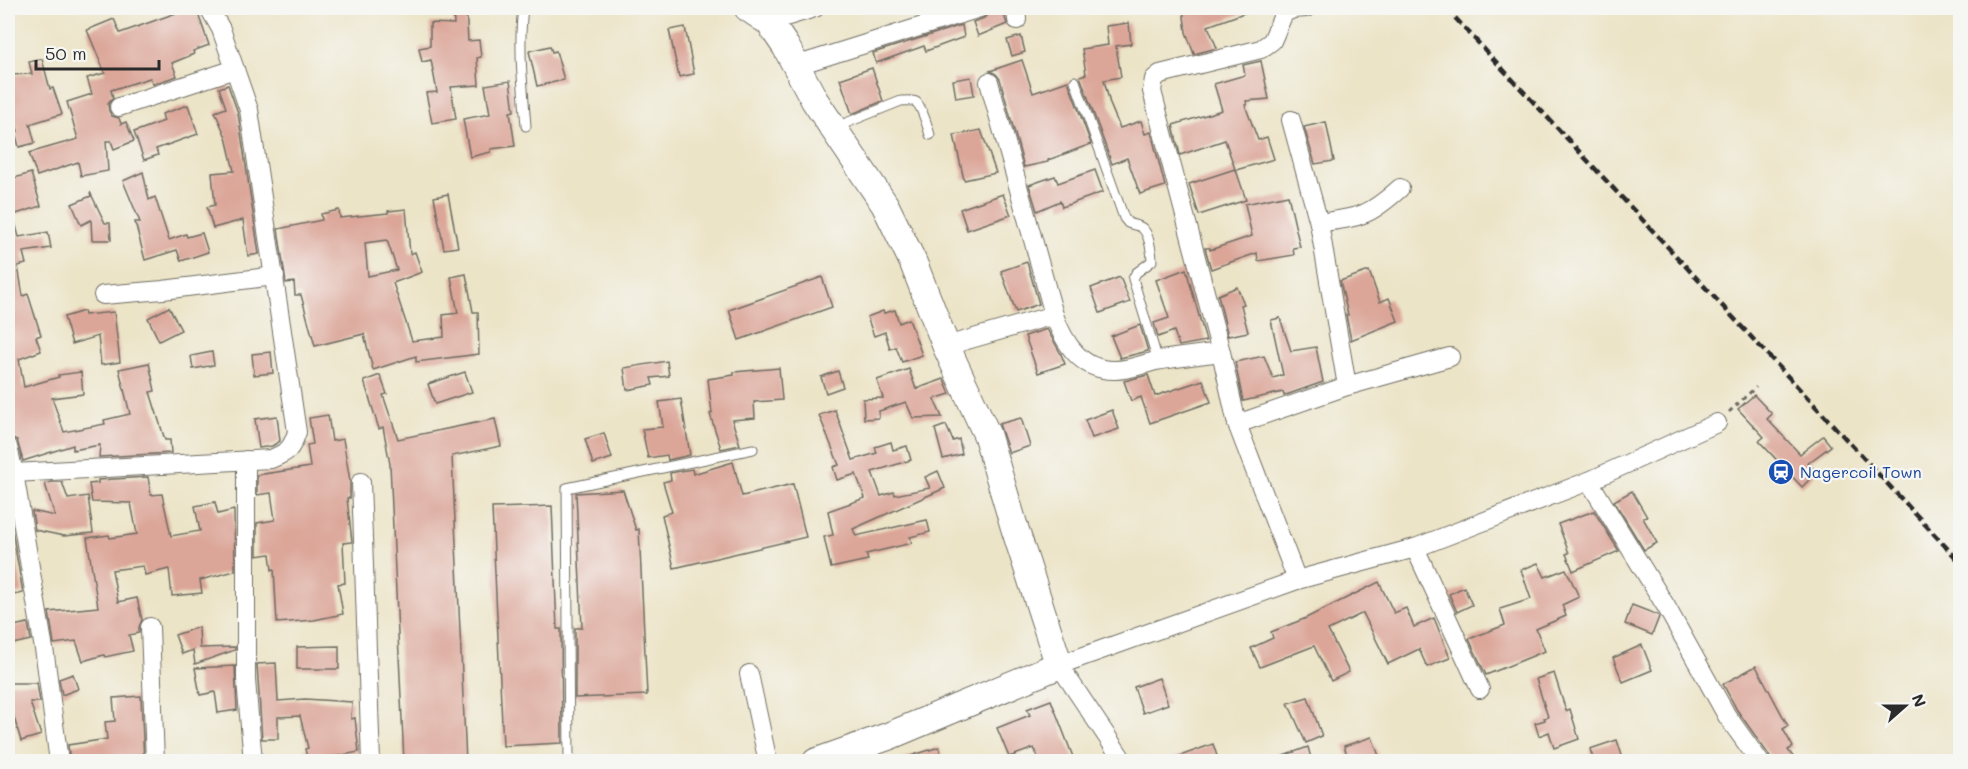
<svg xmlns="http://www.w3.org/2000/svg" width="1968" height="769" viewBox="0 0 1968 769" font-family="Mali,sans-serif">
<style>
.building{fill:#dba598;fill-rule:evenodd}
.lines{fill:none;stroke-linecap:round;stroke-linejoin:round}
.lane-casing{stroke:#6f6c62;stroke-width:11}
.street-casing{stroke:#6f6c62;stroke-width:20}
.secondary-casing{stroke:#6f6c62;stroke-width:29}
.path{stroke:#6f6c62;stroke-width:3;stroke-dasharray:4.5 4.5;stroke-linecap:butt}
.lane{stroke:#fff;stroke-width:9}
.street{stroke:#fff;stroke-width:18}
.secondary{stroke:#fff;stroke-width:27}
.rail{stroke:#2b2b2b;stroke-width:4.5;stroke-dasharray:9 4.5;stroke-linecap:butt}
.labels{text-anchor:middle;stroke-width:4.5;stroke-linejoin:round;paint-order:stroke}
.transit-label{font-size:16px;fill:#164399;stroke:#f6f6f2;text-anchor:start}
</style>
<rect width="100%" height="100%" fill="#f6f6f2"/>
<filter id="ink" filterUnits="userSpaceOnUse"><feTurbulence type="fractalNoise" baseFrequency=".0167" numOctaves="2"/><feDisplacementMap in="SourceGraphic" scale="12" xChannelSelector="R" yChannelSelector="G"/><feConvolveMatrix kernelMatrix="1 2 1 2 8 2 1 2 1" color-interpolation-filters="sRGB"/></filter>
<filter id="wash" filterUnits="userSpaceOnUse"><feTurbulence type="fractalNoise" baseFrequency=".008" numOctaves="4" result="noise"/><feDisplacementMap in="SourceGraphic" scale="24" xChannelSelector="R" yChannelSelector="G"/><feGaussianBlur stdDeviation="1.35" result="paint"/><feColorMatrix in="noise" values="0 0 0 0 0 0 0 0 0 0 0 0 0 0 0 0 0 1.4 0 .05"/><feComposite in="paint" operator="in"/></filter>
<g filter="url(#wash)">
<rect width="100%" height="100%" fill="#ece4c7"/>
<g id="blocks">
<g class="building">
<polygon points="190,8 196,8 209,45 193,51 194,54 172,63 177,76 153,84 150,78 111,90 113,98 108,104 109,111 112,116 119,118 121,124 126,122 134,141 114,149 111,141 106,141 108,171 81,176 78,162 37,176 29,153 78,139 67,102 92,94 87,78 105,73 87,30 114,19 120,33"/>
<polygon points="453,8 466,8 468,41 479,40 481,57 477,58 479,85 451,87 456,119 432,123 426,93 437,92 431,60 422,62 419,48 430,46 430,23 454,24"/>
<polygon points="1002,8 1007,24 978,36 973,22 984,18 990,12"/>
<polygon points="1183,8 1254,8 1255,9 1208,26 1217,48 1194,54 1186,32"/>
<polygon points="1129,23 1131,44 1116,46 1121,77 1104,80 1110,104 1120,128 1141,121 1145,134 1151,132 1165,186 1140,194 1127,158 1112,164 1080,76 1086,74 1082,49 1108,45 1106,26"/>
<polygon points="962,25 964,37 926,51 924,46 876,63 873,53"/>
<polygon points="685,27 694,74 679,77 669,30"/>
<polygon points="1021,36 1025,52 1012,56 1007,40"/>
<polygon points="550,46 552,52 556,51 564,80 537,86 529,51"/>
<polygon points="42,59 50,89 53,88 62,114 30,124 35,143 19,147 15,132 18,131 10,103 8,103 8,75 32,74 29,62"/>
<polygon points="1022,60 1033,93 1068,81 1091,144 1048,160 1048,162 1024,167 1000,79 996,74 990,71"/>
<polygon points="1261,61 1269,99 1246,101 1247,105 1245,105 1258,140 1267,137 1274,159 1236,170 1246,200 1199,215 1189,184 1235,169 1225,140 1180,155 1173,125 1222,110 1214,84 1245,75 1243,65"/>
<polygon points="872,68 883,101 852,114 840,79"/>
<polygon points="971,77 974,95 956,98 953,80"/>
<polygon points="510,81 514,111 510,112 515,146 491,149 491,152 470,157 463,119 490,114 485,85"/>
<polygon points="228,85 238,113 259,254 248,256 243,220 213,228 207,207 215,205 212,173 234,171 226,137 215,112 226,108 219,88"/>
<polygon points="188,105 198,134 156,149 158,155 144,160 134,132 164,121 162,114"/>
<polygon points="1326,122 1334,161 1315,164 1304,127"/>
<polygon points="981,130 996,173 964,180 954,135"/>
<polygon points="1095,170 1103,192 1062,207 1060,201 1037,211 1029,185 1055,176 1058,183"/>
<polygon points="143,172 149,200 155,197 169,240 186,234 187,237 202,233 208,252 181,261 177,250 145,260 135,222 140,222 123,181"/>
<polygon points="31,173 41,206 13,215 19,237 48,232 51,248 23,252 26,264 18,266 23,296 28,294 41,335 36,337 41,351 19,359 24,387 59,377 58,375 81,372 83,394 52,398 64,432 105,424 104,420 130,414 119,369 149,363 155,391 150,392 165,440 170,440 171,453 99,457 100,445 73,450 73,445 23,461 17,440 8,436 8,180"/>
<polygon points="90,192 105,223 110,223 111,240 92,240 91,220 81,225 72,204 91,196"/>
<polygon points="448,194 458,247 444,249 434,197"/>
<polygon points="1003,194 1011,215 967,230 960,209"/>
<polygon points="1288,195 1300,247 1293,248 1294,255 1258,261 1257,253 1211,269 1205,248 1210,248 1210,250 1252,236 1245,204"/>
<path d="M406,209L410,254L415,252L422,272L393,283L412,341L444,337L443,315L458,313L451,277L466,274L473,312H478L479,354L416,362V356L373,370L364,334L315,346L301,295H295L294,282L286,283L278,229L322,220L321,214L339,210L340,218L388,213V211ZM387,240L397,270L368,276L365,243Z"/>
<polygon points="1027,262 1039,304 1016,312 1001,271"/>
<polygon points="1186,269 1206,341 1179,346 1174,331 1158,337 1154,323 1169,318 1156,280"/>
<polygon points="1369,271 1380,302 1389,298 1398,321 1351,340 1346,315 1348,315 1340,281"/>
<polygon points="822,277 832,307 739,340 729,310"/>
<polygon points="1120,277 1130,302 1100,313 1091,288"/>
<polygon points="1237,287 1244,304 1241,305 1248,332 1228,336 1218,295"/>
<polygon points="169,307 181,330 159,341 148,318"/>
<polygon points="895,310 899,323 909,319 922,355 902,362 896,347 890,349 885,332 874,336 867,317 883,311 884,313"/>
<polygon points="84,311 85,315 114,312 120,362 101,365 98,336 72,344 64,317"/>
<polygon points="1280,318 1291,351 1316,347 1323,382 1286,395 1284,396 1283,392 1243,401 1235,362 1264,356 1273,378 1283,375 1271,320"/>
<polygon points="1140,325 1148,351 1120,358 1111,336"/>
<polygon points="1047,329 1061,354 1065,364 1038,373 1025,336"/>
<polygon points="212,352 214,365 193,369 191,356"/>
<polygon points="271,352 273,373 254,375 252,354"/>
<polygon points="667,361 669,376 651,378 653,385 627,390 624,368"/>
<polygon points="779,368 782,400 754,402 755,418 732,420 740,445 721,449 710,414 712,413 708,379 734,375 734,372"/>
<polygon points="909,369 916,389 944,379 950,394 934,399 942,417 913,418 906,402 879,411 879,418 864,419 863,399 883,398 877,380"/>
<polygon points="838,371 843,387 826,393 821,377"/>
<polygon points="465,372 472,392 435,404 428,384"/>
<polygon points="380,375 387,394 383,395 398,439 495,419 501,446 452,456 466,762 404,762 390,464 383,427 379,429 364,381"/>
<polygon points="1148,375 1155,396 1203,380 1211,402 1150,423 1141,397 1131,401 1124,381"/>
<polygon points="1754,395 1772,414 1767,419 1800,454 1823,436 1831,446 1808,463 1817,472 1802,487 1759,441 1764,437 1738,409"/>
<polygon points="681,399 690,455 668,460 667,455 648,458 642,429 663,427 659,402"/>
<polygon points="835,410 853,460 877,453 875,447 891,442 893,450 907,446 911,460 872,472 881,496 894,492 895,495 930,488 925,477 938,471 945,488 853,529 856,536 927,520 930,532 910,537 912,543 866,554 868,560 831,568 824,537 833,535 828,511 865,498 856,474 837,480 833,467 839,465 819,415"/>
<polygon points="1112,410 1119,429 1092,438 1085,420"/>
<polygon points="328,415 332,441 343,439 350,481 350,498 347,498 352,542 343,543 345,583 338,584 343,614 314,620 277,623 274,569 272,570 270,554 257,556 257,523 275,520 271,493 257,495 257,475 310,467 307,445 313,444 309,418"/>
<polygon points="277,416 280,441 272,446 259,448 255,419"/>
<polygon points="1021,418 1030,446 1009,453 999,424"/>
<polygon points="946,425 953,441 959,439 962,454 943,459 935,429"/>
<polygon points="604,433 612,458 593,464 585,439"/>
<polygon points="733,462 742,496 793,484 806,537 674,568 662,515 672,512 663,482 671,480 670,473 692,469 693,474"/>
<polygon points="148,477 151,495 162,494 171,536 200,531 195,506 215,502 218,514 234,510 235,571 200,580 202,593 172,596 169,569 145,575 143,566 112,570 118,602 137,598 142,620 139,627 139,633 129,635 133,651 105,657 104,655 83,661 76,641 54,644 49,612 98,607 87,538 109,535 110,538 137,534 131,503 92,502 89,484 98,483 98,480"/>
<polygon points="51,482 62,482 68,499 88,496 93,533 64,536 35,530 32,511 55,516 45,484"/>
<polygon points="623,490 636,530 639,529 647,695 575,698 575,628 582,628 576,493"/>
<polygon points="1632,491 1647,517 1643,518 1657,543 1644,550 1614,501"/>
<polygon points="552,506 557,629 561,629 562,743 503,746 492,508"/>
<polygon points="8,507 23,593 8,596"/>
<polygon points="1594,511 1619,551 1573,571 1566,554 1569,553 1558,524"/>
<polygon points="1538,563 1545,577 1566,569 1579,597 1562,605 1566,616 1536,629 1545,651 1486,675 1469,639 1505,625 1500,609 1531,599 1521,570"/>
<polygon points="1379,582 1394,613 1406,608 1414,627 1434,618 1450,658 1427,667 1419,649 1388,664 1363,613 1328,630 1349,672 1331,681 1314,646 1260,667 1251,648 1273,638 1271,632 1304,619"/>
<polygon points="1464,587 1472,605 1457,612 1449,594"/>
<polygon points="1632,605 1658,615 1659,617 1652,635 1625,624"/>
<polygon points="28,623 31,640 8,645 8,627"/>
<polygon points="199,627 200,648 235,647 235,650 195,664 193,650 182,654 175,635"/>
<polygon points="1642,645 1652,670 1623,682 1613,658"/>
<polygon points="339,646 339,669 297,669 297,647"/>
<polygon points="276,663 278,701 305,699 352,702 351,719 355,718 359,752 332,757 333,762 308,762 305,749 308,748 300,716 278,717 278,739 262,739 257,664"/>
<polygon points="235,666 237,710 218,713 215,692 200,695 195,668"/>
<polygon points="1756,666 1788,726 1783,729 1793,747 1788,750 1797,762 1771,762 1769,755 1737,710 1723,684"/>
<polygon points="1554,673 1566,711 1570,709 1579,739 1554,748 1549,732 1539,736 1535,723 1545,720 1544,718 1548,717 1536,679"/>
<polygon points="73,674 78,689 62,695 59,679"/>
<polygon points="1159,678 1168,704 1143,713 1134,687"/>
<polygon points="9,683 37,683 40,702 30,702 41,735 21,741 10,704"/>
<polygon points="141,696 144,762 70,762 68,745 107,739 105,722 115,721 113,698"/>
<polygon points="1308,697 1322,736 1306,743 1288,703"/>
<polygon points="1051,700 1075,762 1040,762 1034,748 1009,757 997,728 1030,715 1027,709"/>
<polygon points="1372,737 1379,756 1363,762 1360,762 1358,755 1348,758 1344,746"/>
<polygon points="1617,740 1624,762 1594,762 1590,749"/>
<polygon points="1213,744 1219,762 1169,762 1169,760"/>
<polygon points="939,747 944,762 902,762 901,759"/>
<polygon points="1308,747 1312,762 1272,762 1272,760"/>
</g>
</g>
</g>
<g filter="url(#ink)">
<use href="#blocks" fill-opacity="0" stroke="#6f6c62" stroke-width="1.5"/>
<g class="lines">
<g class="lane-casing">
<g id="lane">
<path d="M523,8C518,47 523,86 526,126"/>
<path d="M1075,81L1124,218L1128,223C1132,225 1139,225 1142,228C1149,233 1152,253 1152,261L1136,273L1133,279L1158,361"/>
<path d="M836,127L901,101C906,101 912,100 916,102C922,107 928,128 930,135"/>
<polyline points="569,762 567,488 753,449"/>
</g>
</g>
<g class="street-casing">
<g id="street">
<polyline points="1016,8 1017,20"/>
<polyline points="769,22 815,8"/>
<polyline points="795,66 980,8"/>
<path d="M989,82L1054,315C1064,343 1081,371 1115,370C1129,370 1143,364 1156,361C1177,357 1200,355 1221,352"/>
<polyline points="119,107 235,69"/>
<polyline points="1291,120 1319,223 1347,386"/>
<path d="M1319,223C1360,217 1368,217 1400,188"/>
<polyline points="103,295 163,290 275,276"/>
<polyline points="946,346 1054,315"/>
<polyline points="1237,424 1347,386 1450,357"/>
<polyline points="8,447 14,473 8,473"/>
<polyline points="246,460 246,680 253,762"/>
<polyline points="1589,481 1667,608 1727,716 1760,762"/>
<polyline points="361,482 371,762"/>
<polyline points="1415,548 1480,689"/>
<polyline points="1297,580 1237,424 1221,352 1152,91 1154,79 1160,74 1261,49 1272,41 1284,13 1293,9 1306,8"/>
<polyline points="150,627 155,762"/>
<polyline points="749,674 768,762"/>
<path d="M59,762L45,655L14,473L271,459C288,452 291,450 297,432L249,110L221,29L209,8"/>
<polyline points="1124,762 1059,665 1297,580 1415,548 1589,481 1717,423"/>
</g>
</g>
<g class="secondary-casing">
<polyline id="secondary" points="748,8 769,22 786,47 815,101 885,205 913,262 946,346 987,435 1014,526 1059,665 889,736 816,762"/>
</g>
<polyline class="path" points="1729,412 1756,387"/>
<use href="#lane" class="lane"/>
<use href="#street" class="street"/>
<use href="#secondary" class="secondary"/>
<polyline class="rail" points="1446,8 1960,562"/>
</g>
</g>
<defs>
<g id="station-disc" transform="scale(1.35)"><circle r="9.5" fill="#1a4fb4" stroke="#f6f6f2"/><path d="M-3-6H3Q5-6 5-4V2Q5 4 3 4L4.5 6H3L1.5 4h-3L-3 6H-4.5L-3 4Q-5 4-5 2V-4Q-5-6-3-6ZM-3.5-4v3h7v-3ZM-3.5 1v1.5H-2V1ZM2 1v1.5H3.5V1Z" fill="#fff"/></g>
</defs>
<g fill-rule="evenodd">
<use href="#station-disc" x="1781" y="472"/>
</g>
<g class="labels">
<g class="transit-label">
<text x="1800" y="478">Nagercoil Town</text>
</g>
</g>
<rect width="1968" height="769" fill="none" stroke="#f6f6f2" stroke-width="30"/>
<g transform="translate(1905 706) rotate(69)" stroke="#f6f6f2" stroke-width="4.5" paint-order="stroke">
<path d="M0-4.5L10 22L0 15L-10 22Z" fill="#2b2b2b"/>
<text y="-9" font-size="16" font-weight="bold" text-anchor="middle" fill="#2b2b2b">N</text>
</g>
<path d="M36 60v9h123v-9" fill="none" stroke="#2b2b2b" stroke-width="3"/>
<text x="45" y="60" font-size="18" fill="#2b2b2b" stroke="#f6f6f2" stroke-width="4.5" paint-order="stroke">50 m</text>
</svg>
